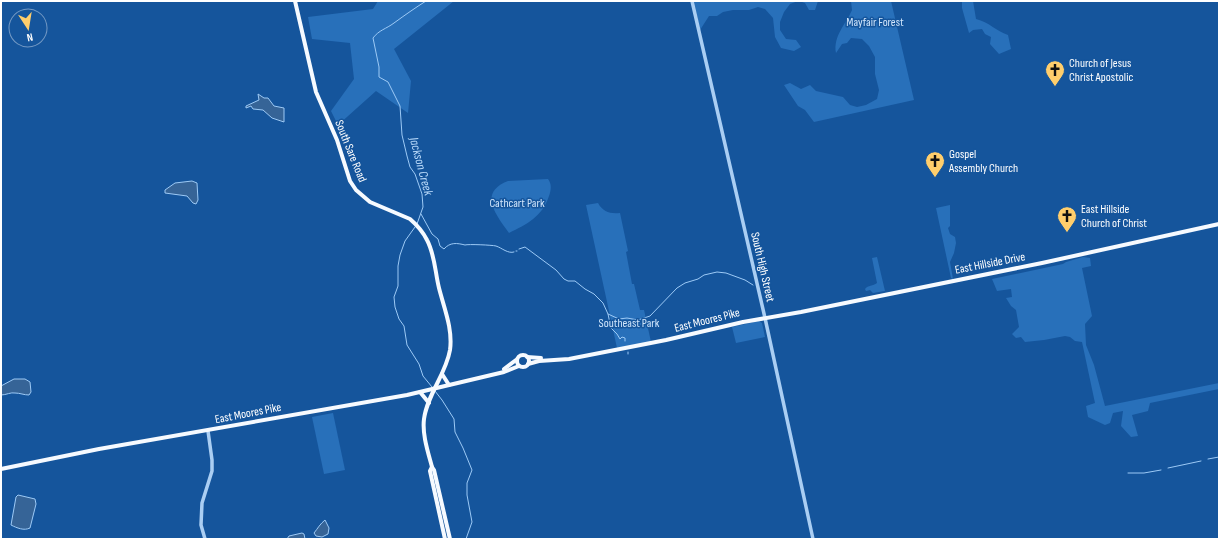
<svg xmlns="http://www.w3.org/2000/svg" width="1220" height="540" viewBox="0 0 1220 540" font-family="'Sofia Sans Condensed',sans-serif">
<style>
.green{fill:#2870ba}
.water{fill:#366497;stroke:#9dcaf6}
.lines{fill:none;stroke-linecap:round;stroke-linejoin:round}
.stream{stroke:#9dcaf6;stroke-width:1}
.minor{stroke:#aacef3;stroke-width:3.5}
.major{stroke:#f6faff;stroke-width:4}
.labels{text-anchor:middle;stroke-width:3;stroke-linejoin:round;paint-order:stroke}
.park-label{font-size:12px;fill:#d2e7fd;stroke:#15559c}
.poi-label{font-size:12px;fill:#fff;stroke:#15559c;text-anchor:start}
.street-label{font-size:12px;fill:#fff;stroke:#15559c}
.water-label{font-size:13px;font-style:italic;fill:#b7d8f9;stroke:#15559c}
</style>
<rect width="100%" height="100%" fill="#15559c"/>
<g class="green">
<polygon points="378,1 454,1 394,49 411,81 408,113 376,91 338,125 331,111 354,79 350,43 312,39 308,17 373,9"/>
<polygon points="694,1 798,1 790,4 784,12 780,22 780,30 786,39 796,40 801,47 794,51 781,48 775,37 773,18 765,9 758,7 749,10 733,10 723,12 717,16 709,16 700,30"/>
<polygon points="799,1 818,1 815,10 809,10 805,3"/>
<path d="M851,1H891L914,100L814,122L805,110L798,106L784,85L790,83L801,89L810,85L816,91L843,97L850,105L857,107L866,105L877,99L879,90L875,74V57L869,46L862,39L851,38L847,43L842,44L836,53C833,36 846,24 852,10Z"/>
<path d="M962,1H973L976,19C989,22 996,31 1008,35L1011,49L999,54L990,44L991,37L985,34L982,29L973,30L969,33L962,8Z"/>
<path d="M548,179C552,184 551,190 549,196C542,217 527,224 509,233C497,216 477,193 508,181Z"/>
<path d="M598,203C603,212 610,214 620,213L628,251L626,252L632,284H634L640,310H644L651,342L617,348L586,205Z"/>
<polygon points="950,205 950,226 948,228 950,234 955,237 956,243 954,253 950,262 953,279 951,278 936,208"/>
<path d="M877,257L885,291L873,293L870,290L866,291L865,289C868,285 873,286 877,283L872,258Z"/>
<polygon points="1083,257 1090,258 1091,266 1082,268 1092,316 1085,324 1086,345 1094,365 1105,406 1219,383 1219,389 1150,403 1148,411 1132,415 1138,436 1131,437 1121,426 1123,411 1113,413 1110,423 1105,425 1088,417 1086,406 1095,403 1082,342 1075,341 1070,337 1065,336 1044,340 1025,342 1021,337 1016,338 1012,334 1019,327 1016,310 1011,306 1006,298 1012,297 1011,289 997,291 992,279 1063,264 1066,262"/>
<polygon points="759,321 762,323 765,337 736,343 732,327"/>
<polygon points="333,413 345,470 324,474 312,417"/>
</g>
<g class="water">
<polygon points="258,94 264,98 268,98 274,106 284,108 284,122 272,118 263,110 253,109 251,106 246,108 246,106 259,100"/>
<polygon points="192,181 197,183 198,200 196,204 193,203 187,196 165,193 165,190 175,183"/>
<path d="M14,379H25L30,382L31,392L29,395C24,395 20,393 15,393C11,392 6,395 1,395V386Z"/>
<path d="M18,495L35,499L36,504L30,528C24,531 17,528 11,525L16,497Z"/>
<path d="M325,520L329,528L328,534L322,537L316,536L314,533C318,528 320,524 325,520Z"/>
<polygon points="302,533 304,534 305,539 287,539 289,536"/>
</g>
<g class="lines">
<g class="stream">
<path d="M421,214L432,234L438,239L440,246L444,249C450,242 457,243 465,245C468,244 492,245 496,246C502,248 508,254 514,252"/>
<path d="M417,224L423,207L422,194L415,174L410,167L407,156L402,135L400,106L388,82L379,77V67L373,38C379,30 386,29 394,23C405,15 415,8 426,1"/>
<polyline points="415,227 405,241 400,255 398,266 398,286 394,297 395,307 399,319 404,326 407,345 419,364 423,376 432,387"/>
<polyline points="519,249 525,247 556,270 564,279 568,281 575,281 585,289 594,294 603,303 608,314 611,328 617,334 620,339 622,337 625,338 625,341"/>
<polyline points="516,251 517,251"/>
<polyline points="608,314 619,319 627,318 638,320 650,316 677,288 685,283 698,279 704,275 717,272 726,273 745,280 753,285"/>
<polyline points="628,352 628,354"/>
<polyline points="435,391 442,400 454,419 455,432 463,448 472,470 467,483 467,495 472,522 466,539"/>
<polyline points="1208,459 1219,457"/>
<polyline points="1168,468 1201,461"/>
<polyline points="1128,473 1144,473 1161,470"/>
</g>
<g class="minor">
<polyline points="692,1 765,318 813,539"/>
<polyline points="205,539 201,525 202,503 212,471 212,460 208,431"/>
</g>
<g class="major">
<path d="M295,1L316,92L337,140L350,181L356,190L370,202L410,219C417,225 423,232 427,240C435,255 435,272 439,288C444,308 453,329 450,350C446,374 427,395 424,419C422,434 428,452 432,467L434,470L450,539"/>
<circle cx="523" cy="361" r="6"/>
<polyline points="527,357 541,358"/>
<polyline points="528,364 539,361 569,359 666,340 743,322 801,312 1042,263 1219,224"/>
<polyline points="504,369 516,360"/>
<polyline points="442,374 449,385"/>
<polyline points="420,392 429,403"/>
<polyline points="432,467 430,471 445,539"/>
<polyline points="1,469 99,449 407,395 504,372 519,366"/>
</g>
</g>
<defs>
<g id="church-pin" transform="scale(1)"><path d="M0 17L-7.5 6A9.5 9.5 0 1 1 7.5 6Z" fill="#ffce6c" stroke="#15559c"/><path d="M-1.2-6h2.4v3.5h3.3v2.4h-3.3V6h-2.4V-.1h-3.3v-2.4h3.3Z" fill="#111"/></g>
</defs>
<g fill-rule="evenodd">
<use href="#church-pin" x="1055" y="70"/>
<use href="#church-pin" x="935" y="161"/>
<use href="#church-pin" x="1067" y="216"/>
</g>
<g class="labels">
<g class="park-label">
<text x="875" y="26">Mayfair Forest</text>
<text x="517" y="207">Cathcart Park</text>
<text x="629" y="327">Southeast Park</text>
</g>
<g class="poi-label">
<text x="1069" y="67">Church of Jesus<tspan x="1069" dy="14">Christ Apostolic</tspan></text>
<text x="949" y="158">Gospel<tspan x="949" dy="14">Assembly Church</tspan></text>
<text x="1081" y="213">East Hillside<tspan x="1081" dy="14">Church of Christ</tspan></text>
</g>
<g class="street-label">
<text transform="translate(351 151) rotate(68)" y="4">South Sare Road</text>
<text transform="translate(990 263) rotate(-11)" y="4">East Hillside Drive</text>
<text transform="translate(763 267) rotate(77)" y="4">South High Street</text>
<text transform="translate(707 320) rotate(-14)" y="4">East Moores Pike</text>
<text transform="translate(248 413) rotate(-11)" y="4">East Moores Pike</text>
</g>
<g class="water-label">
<text transform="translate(422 166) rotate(75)" y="5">Jackson Creek</text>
</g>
</g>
<rect width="1220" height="540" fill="none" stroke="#ffffff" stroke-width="4"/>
<g transform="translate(28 28) rotate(168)"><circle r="19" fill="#15559c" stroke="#7399c4"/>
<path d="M0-3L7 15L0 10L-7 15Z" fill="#ffce6c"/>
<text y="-6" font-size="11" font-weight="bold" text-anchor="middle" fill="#ffffff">N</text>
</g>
</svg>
